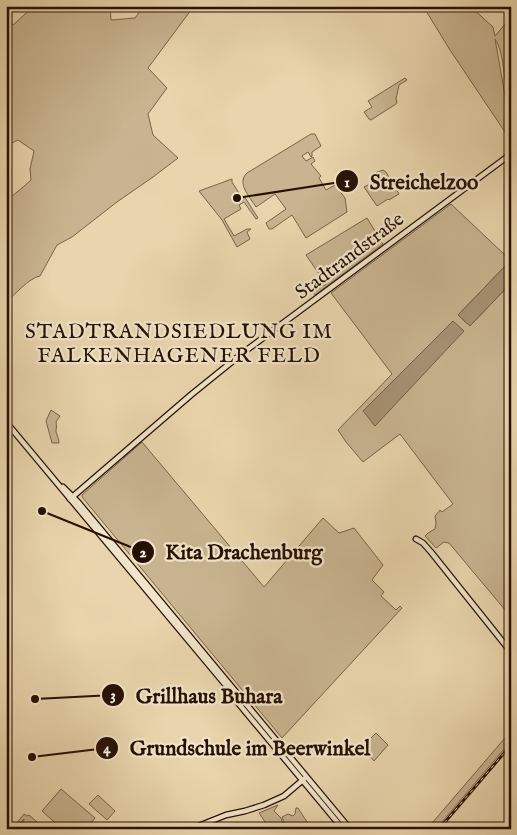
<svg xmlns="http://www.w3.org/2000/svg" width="517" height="835" viewBox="0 0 517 835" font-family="'IM FELL English',serif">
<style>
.green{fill:#c8b490;stroke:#77624a}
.water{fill:#a79273;stroke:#735e46}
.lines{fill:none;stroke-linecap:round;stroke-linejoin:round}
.secondary-casing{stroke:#261003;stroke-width:7}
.secondary{stroke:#f1e4ca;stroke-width:4.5}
.rail-casing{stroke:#261003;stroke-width:3}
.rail{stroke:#f1e4ca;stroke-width:1;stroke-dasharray:4;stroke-linecap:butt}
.labels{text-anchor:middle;stroke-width:4.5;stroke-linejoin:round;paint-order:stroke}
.street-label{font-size:20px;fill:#261003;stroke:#f1e4ca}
.neighbourhood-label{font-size:21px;letter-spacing:1px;fill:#261003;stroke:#f1e4ca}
.leader{fill:none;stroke:#261003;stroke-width:2}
.callout-dot{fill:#261003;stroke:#f1e4ca;stroke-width:2}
.mark-label{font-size:15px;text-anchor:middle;font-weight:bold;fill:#fff}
.callout-label{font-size:21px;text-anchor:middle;font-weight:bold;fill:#261003;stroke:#f1e4ca;stroke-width:4.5;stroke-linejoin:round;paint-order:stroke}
</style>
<rect width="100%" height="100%" fill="#e9d5ad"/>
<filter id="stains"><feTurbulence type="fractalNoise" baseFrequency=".004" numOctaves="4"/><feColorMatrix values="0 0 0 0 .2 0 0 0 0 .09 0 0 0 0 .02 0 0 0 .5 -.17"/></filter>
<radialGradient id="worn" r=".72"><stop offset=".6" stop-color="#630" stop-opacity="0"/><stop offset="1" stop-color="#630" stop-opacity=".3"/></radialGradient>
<g class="green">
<path d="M6,6H19L9,16L13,25L34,6H110L111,20L135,18L144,6H194L148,68L167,88L148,114L153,135L178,158L153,177L117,202L72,237L57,245L40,276C29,278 14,295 6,303V201L22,188L31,180L30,169L34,151L18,140L6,146Z"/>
<path d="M423,6H470L493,27L495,36L511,17V110C504,92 505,52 495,39L506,101L511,117V141L450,50Z"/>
<polygon points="405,78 407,80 399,85 396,99 397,102 396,104 371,120 369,119 364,112 372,107 368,101"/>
<path d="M311,134H315L321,146L312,152V156L311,157L308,152L302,156L306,161L313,157L315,161L311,164L321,176L319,178L326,190L335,185L345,198L347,212L306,238L292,215L272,229H269L266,223L286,209L275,194L256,207C250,197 236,183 247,173Z"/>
<polygon points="383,170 386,172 399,194 389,200 388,199 377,206 364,187 370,184 378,190 385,186 385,180 382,178 380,173 372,174"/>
<polygon points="232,179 232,182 239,193 246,199 258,218 256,219 244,202 239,205 241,209 224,219 234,236 247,229 251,229 247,232 250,239 237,247 222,220 199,191"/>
<polygon points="451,204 506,256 511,252 511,260 458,315 470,326 511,283 511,617 449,543 444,542 436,548 425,536 428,533 435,529 436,523 435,516 440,510 442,512 453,504 400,434 363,462 346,442 338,430 392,374 331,293"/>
<polygon points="367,218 383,244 315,295 310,288 313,287 316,291 326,284 306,255"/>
<path d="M51,410L60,416L56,422C57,426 56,428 56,432C57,435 59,439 59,443H52L46,421Z"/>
<polygon points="142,442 264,587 323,518 339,533 354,528 383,565 372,580 384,592 381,596 396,610 400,606 402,608 282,738 82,497 82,495"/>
<polygon points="511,731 511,741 436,829 427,829"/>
<polygon points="376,733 388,745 374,761 362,747"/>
<polygon points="61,789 95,818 86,829 62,829 42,811"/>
<polygon points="98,795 115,811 107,820 89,804"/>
<polygon points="278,805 274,811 281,818 285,829 270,829 259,813"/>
<polygon points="296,808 298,808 311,828 311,829 287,829 282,817 288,814 293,816 295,814"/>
<polygon points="24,814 27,816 29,815 45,829 17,829 24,820 24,819 15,829 12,829"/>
</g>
<g class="water">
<polygon points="511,260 511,283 470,326 458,315"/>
<polygon points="453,321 464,331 375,426 363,411"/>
</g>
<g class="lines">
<g class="secondary-casing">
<g id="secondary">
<polyline points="6,422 229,689 234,698 343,829"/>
<polyline points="63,487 78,502 350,829"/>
<polyline points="70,499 192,394 244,352 511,154"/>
<polyline points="416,539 423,543 431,552 511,652"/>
<polyline points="191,829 226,815 245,811 264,805 284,796 304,779"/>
</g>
</g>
<use href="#secondary" class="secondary"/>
<g class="rail-casing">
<polyline id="rail" points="439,829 511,745"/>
</g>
<use href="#rail" class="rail"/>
</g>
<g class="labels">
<g class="street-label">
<text transform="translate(349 255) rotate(-37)" y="7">Stadtrandstraße</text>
</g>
<g class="neighbourhood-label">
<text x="179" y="338">STADTRANDSIEDLUNG IM<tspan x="179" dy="24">FALKENHAGENER FELD</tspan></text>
</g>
</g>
<path class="leader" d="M237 198L347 181M42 511L143 552M35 699L113 695M32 757L107 748"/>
<g class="callout-dot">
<circle cx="237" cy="198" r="5"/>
<circle cx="42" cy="511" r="5"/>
<circle cx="35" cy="699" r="5"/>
<circle cx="32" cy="757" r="5"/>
<circle cx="347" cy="181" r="12"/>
<circle cx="143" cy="552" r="12"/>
<circle cx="113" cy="695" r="12"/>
<circle cx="107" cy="748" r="12"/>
</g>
<g class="mark-label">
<text x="347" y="187">1</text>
<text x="143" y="557">2</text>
<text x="113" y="700">3</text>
<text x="107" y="753">4</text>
</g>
<g class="callout-label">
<text x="424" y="189">Streichelzoo</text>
<text x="244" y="559">Kita Drachenburg</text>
<text x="209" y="703">Grillhaus Buhara</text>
<text x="250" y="755">Grundschule im Beerwinkel</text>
</g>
<rect width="517" height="835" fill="none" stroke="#e9d5ad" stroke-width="25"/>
<rect x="8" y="8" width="502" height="820" fill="none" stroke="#261003" stroke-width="2.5"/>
<rect x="12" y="12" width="492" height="810" fill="none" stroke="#261003"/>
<rect width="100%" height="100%" filter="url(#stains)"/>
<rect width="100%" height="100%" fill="url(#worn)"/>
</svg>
